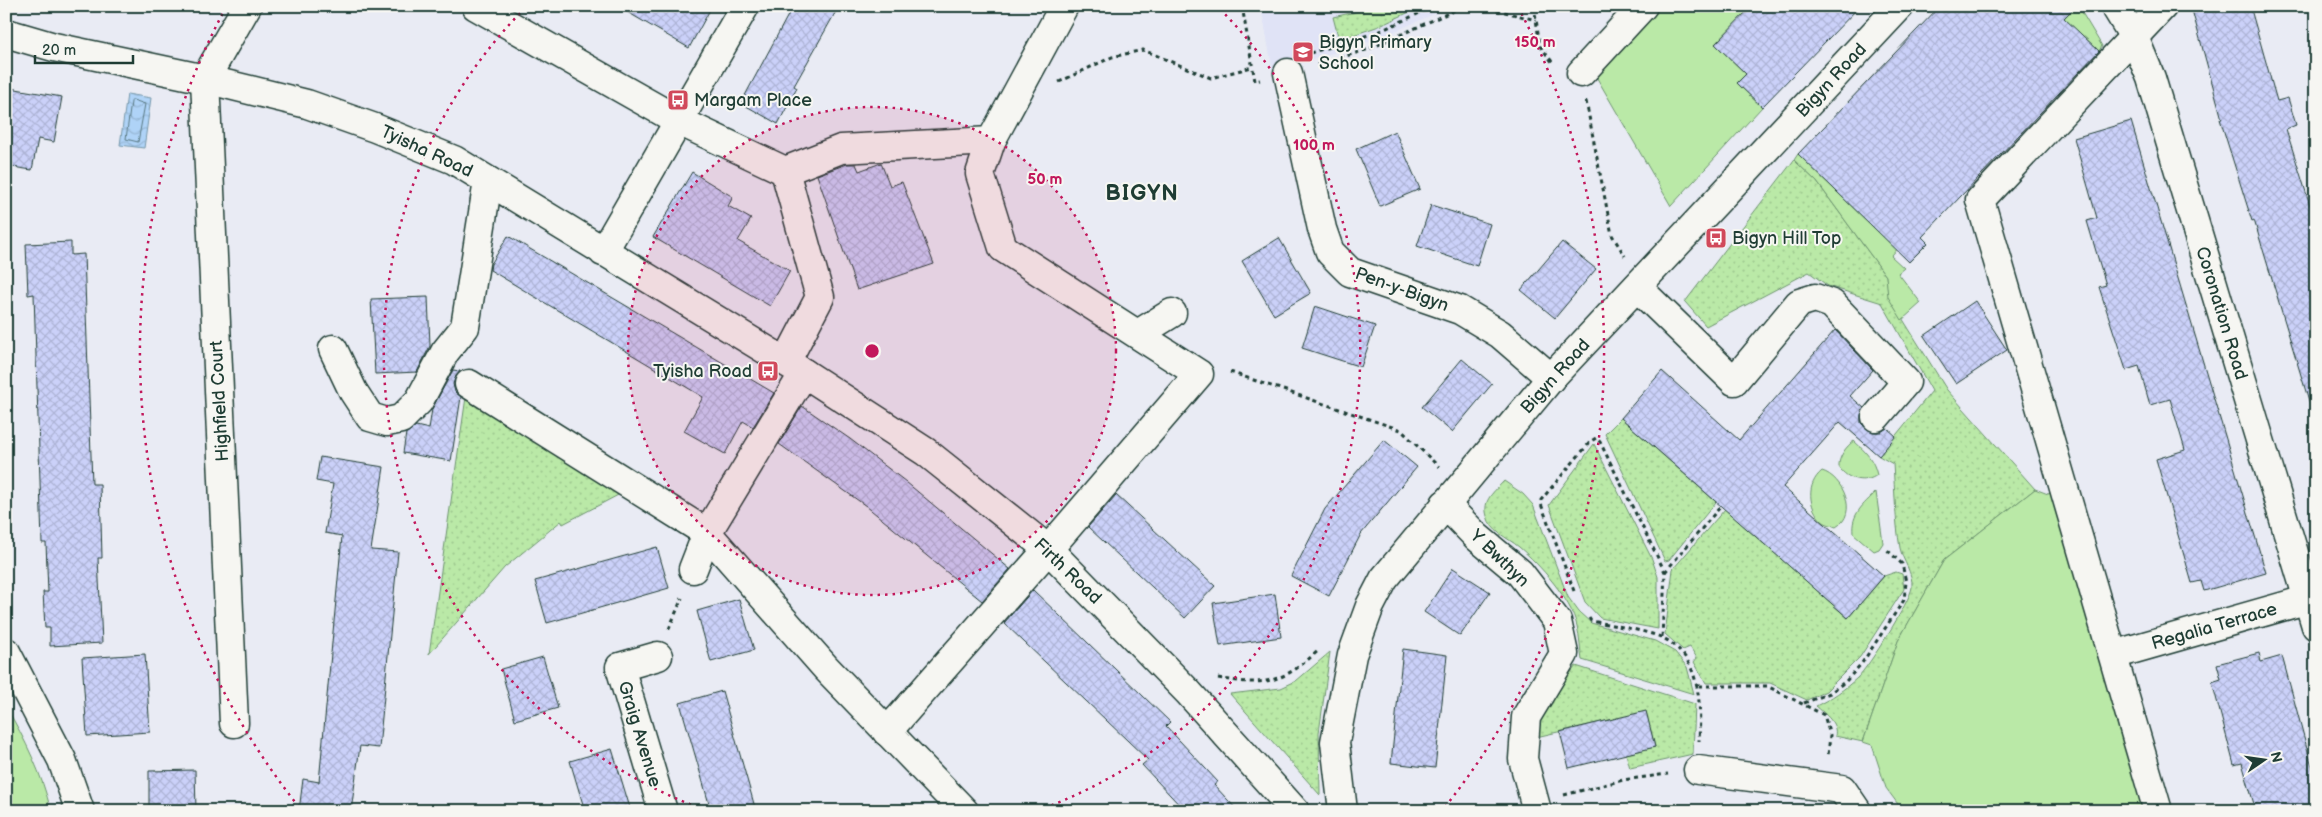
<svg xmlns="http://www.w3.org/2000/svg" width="2322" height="817" viewBox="0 0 2322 817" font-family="'Balsamiq Sans',sans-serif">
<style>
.built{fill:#e0e3f6}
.grass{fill:url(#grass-dots);stroke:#6c936e}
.green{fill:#bae9a7;stroke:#6c936e}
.water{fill:url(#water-waves);stroke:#7597a9}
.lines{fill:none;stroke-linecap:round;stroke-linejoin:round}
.shore{stroke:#597982;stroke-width:1}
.building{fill:url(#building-cross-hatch);stroke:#1f3d34}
.minor-casing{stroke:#1f3d34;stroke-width:31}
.path{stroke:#1f3d34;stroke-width:3;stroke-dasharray:4 4;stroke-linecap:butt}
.minor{stroke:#f6f6f2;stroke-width:28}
.ring{fill:none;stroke:#c2185b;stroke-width:2.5;stroke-dasharray:2.5 5}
.labels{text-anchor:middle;stroke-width:4;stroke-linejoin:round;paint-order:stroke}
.poi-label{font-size:18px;fill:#1f3d34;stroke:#f6f6f2;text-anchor:start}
.street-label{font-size:18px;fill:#1f3d34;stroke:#f6f6f2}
.district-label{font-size:22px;font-weight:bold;letter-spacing:1px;fill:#1f3d34;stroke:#f6f6f2}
.centre{fill:#c2185b;stroke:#f6f6f2;stroke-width:2.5}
.ring-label{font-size:15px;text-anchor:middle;font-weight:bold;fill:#c2185b;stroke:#f6f6f2;stroke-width:4;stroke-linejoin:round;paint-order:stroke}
</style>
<defs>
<pattern id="grass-dots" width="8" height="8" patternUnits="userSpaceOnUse" patternTransform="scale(1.25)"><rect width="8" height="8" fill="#bae9a7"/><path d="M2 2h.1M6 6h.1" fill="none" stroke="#9fc990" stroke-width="1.8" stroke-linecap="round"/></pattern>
<pattern id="water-waves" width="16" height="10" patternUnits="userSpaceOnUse" patternTransform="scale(1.25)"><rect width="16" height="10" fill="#afd3f7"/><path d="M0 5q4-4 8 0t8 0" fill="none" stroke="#96b6d4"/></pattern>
<pattern id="building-cross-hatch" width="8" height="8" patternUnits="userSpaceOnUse" patternTransform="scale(1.25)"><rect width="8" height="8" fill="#cbd1f9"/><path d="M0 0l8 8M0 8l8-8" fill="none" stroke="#aeb4d6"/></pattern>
</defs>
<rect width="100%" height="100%" fill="#e9ebf4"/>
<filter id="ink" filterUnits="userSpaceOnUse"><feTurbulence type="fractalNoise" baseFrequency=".02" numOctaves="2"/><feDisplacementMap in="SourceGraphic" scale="10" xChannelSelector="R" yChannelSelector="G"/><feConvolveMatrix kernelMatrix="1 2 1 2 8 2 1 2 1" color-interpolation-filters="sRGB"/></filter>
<g filter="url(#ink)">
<polygon class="built" points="1261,6 1452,6 1380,38 1273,72"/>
<g class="grass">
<polygon points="1358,6 1422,6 1382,25 1339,40 1333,17 1359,11"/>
<path d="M1794,160L1817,182L1886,276L1889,297L1947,390L2035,489L1944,560L1898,641L1863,742L1835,736C1838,723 1825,714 1816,706C1832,698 1844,690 1857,678C1868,668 1911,600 1912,587C1913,572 1903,562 1900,548C1895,520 1895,491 1893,464L1879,456L1932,391L1882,303L1828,286L1809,272L1706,326L1685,302Z"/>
<polygon points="467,390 622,493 563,524 561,521 505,567 429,654"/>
<polygon points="1621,418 1716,502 1669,560 1665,561 1605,434"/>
<polygon points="1594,444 1652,559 1658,577 1658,629 1600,618 1585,602 1549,505"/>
<path d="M1504,481L1523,494L1533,505L1568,597L1579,612L1591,623L1655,641L1675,652L1687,667L1694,694L1582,660C1580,649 1580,637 1577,626C1571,599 1540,565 1519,547C1507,537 1491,532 1487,516C1482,500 1494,492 1504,481Z"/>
<polygon points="1725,509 1848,618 1884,576 1896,572 1902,574 1904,589 1860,657 1826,691 1807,700 1770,683 1706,683 1694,662 1697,658 1690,647 1683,650 1665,634 1673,569"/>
<polygon points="1330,652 1319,733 1320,795 1230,694 1281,688 1296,681"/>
<path d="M1576,666L1695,704L1693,754L1630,768L1626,754L1655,747L1646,712L1536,737C1541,708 1558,689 1576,666Z"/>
</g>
<g class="green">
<polygon points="1654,6 1759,6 1715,44 1746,74 1737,83 1762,107 1671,206 1594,73"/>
<polygon points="2065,6 2078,6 2102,46 2099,51 2083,36 1904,214 1925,234 1902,244 1891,256 1904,268 1898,273 1921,303 1902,320 1888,297 1886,276 1817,182 1794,160 1798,154 1866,220 2070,12"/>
<path d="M1854,441C1865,451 1874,460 1877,475C1865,484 1847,480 1839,467C1838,458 1846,446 1854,441Z"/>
<path d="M1822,471C1843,477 1859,514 1836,527C1832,525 1825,524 1822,521C1808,507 1806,484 1822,471Z"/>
<polygon points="2035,489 2048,494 2057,491 2150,811 1903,811 1886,788 1872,745 1863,742 1898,641 1944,560"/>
<path d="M1876,492L1883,543L1879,549L1874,551L1853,533C1851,514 1863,505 1876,492Z"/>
<path d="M6,707C25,739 42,774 51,811H6Z"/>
</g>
<polygon class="water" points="127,94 151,98 144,148 120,145"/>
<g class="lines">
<polygon class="shore" points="133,100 145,104 138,142 126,139 131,102"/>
</g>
<g class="building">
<polygon points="617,6 712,6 689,48"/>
<polygon points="793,6 839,6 794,86 797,88 778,124 741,103"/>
<polygon points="1752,6 1860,6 1762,107 1737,83 1746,74 1715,44"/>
<polygon points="1940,6 2076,6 2064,18 2099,51 1922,237 1928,243 1909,262 1798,154"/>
<polygon points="2206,6 2250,6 2277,101 2288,98 2296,125 2286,129 2316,224 2316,404 2310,405 2254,220 2252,221 2220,119 2222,119 2192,10"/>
<polygon points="10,88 62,97 54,142 38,139 32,170 6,166 11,134 6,133 6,110"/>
<polygon points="2131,121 2266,573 2204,591 2201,581 2192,583 2156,459 2185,450 2170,399 2150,405 2139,366 2126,370 2099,287 2106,285 2087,221 2097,218 2074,138"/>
<polygon points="1395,131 1420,189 1380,206 1356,149"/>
<polygon points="881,163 890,186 902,182 934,264 857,290 817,175 847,164 856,164 859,171"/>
<polygon points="692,172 733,197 728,206 751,219 738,241 790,271 770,306 653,237"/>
<polygon points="1431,205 1490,224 1477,266 1417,246"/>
<polygon points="508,236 774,393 753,427 743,421 725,454 684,431 703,397 490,270 491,264"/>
<polygon points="1279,238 1311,293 1274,315 1242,261"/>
<polygon points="71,242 71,255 84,254 92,484 100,484 102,558 98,558 102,643 50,646 50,628 45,628 43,592 48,592 46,543 42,543 34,294 28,295 26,244"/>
<polygon points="1562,242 1596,269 1555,318 1521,290"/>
<polygon points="428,297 430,346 417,372 375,374 371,299"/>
<polygon points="1975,301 2007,350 1956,384 1924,336"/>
<polygon points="1315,306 1375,326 1361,367 1302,348"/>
<polygon points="1835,330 1873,370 1850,396 1864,408 1861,415 1861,423 1866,428 1873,432 1881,432 1887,428 1896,436 1879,456 1840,422 1783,487 1884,576 1848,618 1621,418 1662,371 1739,440"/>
<polygon points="1462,359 1492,384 1452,432 1422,407"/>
<polygon points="453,370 460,371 456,376 453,384 455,392 461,397 451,461 403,453 406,433 416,426 429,429 432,409"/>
<polygon points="802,406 850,439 906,482 1010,569 982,601 866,506 779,444"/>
<polygon points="1384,440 1417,467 1361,534 1329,596 1291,576 1325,509"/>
<polygon points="320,457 384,467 371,550 398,552 379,748 360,746 351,811 299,811 303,779 319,782 342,536 325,533 333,484 316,481"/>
<polygon points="1116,495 1215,586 1185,618 1088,527"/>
<polygon points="657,547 669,588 547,623 535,581"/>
<polygon points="1453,568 1490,592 1460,636 1424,612"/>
<polygon points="1033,590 1170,722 1166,726 1218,782 1214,785 1238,811 1185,811 1142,765 1148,760 1004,623"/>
<polygon points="1275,594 1281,637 1220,646 1213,603"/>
<polygon points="739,599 754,650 711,662 697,611"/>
<polygon points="1403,649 1447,655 1435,768 1391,763"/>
<polygon points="2259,653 2261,662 2282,656 2316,781 2316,811 2256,811 2242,763 2234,765 2212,682 2221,679 2217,664"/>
<polygon points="145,654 150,732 87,736 82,658"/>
<polygon points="543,657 558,708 515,720 501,669"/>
<polygon points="722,691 729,716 756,811 711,811 702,779 680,703"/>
<polygon points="1646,711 1655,747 1569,768 1560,732"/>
<polygon points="612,749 631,811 585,811 570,761"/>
<polygon points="195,770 196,811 149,811 149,771"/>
</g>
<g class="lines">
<g class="minor-casing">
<g id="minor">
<polyline points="476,6 679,121 785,171 841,149 991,141 1064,6"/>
<polyline points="2115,6 2134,37 2151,78 2316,626"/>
<polyline points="6,33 54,47 205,79 307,104 375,128 454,160 804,373 926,452 1049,550 1188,692 1295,811"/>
<polyline points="1288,73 1322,229 1330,252 1350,272 1460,310 1500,334 1551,378"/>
<polyline points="1581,73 1643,6"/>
<polyline points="205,79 234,723"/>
<polyline points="205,79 247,6"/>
<polyline points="785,171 820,297 786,362"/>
<polyline points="603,252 745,6"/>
<polyline points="1637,287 1734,381 1799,303 1815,298 1832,304 1906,382 1876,417"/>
<polyline points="1138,334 1172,313"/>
<polyline points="333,349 353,391 370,417 387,422 401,419 419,401 445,352 465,327 488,181"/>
<polyline points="469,384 707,533 826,668 964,811"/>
<polyline points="1445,504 1477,537 1520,573 1557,621 1564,654 1526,717 1523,759 1537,811"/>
<polyline points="693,569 707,533 804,373"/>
<polyline points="6,652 62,760 80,811"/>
<polyline points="2113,655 2316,597"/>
<polyline points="658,656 620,667 663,811"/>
<polyline points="887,732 1059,537 1199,374 1003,248 980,174 991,141"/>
<polyline points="1698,770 1842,789 1857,811"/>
<polyline points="1343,811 1335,742 1352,655 1370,606 1384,579 1551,378 1900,6"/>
<polyline points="2158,811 1980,200 2163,6"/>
</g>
</g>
<g class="path">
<polyline points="1242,6 1255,81 1260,80"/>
<polyline points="1481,6 1536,20"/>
<polyline points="1534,6 1540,46 1553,63"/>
<polyline points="1310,53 1378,32 1435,6"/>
<polyline points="1317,65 1369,49 1464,6"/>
<polyline points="1059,82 1112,57 1143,50 1211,78 1252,67"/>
<polyline points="1586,101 1612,235 1625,256"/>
<polyline points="1230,372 1401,430 1439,467"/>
<polyline points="1665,572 1721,506"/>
<polyline points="1574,591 1541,504 1541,500 1591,441 1596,438 1600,442 1665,572 1662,638"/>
<path d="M1589,618L1591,621C1611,625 1645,630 1663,638C1701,657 1701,704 1699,741"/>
<polyline points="669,629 682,598"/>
<path d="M1218,678C1267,687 1284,682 1320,649"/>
<polyline points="1699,686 1767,686 1824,715 1830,735 1828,756"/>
<polyline points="1804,703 1830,693 1846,681 1862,663 1904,600 1906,582 1902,564 1886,549"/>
<polyline points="6,736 11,729"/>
<polyline points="1564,795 1623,780 1668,774"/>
</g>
<use href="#minor" class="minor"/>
</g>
</g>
<circle cx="872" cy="351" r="244" fill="#c2185b" fill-opacity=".12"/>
<g class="ring">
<circle cx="872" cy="351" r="244"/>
<path d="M705 810A488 488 0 0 1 524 9M1220 9A488 488 0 0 1 1039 810"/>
<path d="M299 807A732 732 0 0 1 226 7M1518 7A732 732 0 0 1 1445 807"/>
</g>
<defs>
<g id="school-square" transform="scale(1.125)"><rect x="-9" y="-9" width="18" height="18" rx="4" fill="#d1495b" stroke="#f6f6f2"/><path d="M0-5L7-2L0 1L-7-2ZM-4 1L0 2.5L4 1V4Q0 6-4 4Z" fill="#fff"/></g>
<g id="bus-square" transform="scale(1.125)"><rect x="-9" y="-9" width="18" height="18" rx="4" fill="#d1495b" stroke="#f6f6f2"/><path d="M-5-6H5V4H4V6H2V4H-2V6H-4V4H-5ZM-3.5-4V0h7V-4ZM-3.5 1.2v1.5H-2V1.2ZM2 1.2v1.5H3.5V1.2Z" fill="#fff"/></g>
</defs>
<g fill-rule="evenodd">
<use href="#school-square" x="1303" y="52"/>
<use href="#bus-square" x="678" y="100"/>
<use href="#bus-square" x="1716" y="238"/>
<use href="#bus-square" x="768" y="371"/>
</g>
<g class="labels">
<g class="poi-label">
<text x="1319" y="48">Bigyn Primary<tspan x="1319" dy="21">School</tspan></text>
<text x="694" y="106">Margam Place</text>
<text x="1732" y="244">Bigyn Hill Top</text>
<text x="752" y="377" text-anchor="end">Tyisha Road</text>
</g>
<g class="street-label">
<text transform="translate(1831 80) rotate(-47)" y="6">Bigyn Road</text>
<text transform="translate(427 151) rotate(25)" y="6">Tyisha Road</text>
<text transform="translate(1402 289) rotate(20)" y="6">Pen-y-Bigyn</text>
<text transform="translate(2222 313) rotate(73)" y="6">Coronation Road</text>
<text transform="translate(1555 376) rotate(-48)" y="6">Bigyn Road</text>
<text transform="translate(219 401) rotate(-93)" y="6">Highfield Court</text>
<text transform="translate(1500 558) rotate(44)" y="6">Y Bwthyn</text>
<text transform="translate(1068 571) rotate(44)" y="6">Firth Road</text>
<text transform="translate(2214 626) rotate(-16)" y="6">Regalia Terrace</text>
<text transform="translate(640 734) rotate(73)" y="6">Graig Avenue</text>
</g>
<g class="district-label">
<text x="1142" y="200">BIGYN</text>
</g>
</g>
<circle cx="872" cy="351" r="8" class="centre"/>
<g class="ring-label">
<text x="1535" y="47">150 m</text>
<text x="1314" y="150">100 m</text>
<text x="1045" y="184">50 m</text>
</g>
<rect width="2322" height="817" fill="none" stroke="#f6f6f2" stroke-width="25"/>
<rect x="12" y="12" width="2297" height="792" fill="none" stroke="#1f3d34" stroke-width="2" filter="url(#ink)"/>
<g transform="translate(2264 760) rotate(77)" stroke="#f6f6f2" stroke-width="4" paint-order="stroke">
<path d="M0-4L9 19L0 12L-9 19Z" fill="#1f3d34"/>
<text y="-8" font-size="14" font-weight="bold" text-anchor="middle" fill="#1f3d34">N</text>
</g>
<path d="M35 55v8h98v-8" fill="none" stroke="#1f3d34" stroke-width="2.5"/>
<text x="42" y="55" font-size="15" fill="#1f3d34" stroke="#f6f6f2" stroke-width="4" paint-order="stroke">20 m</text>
</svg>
